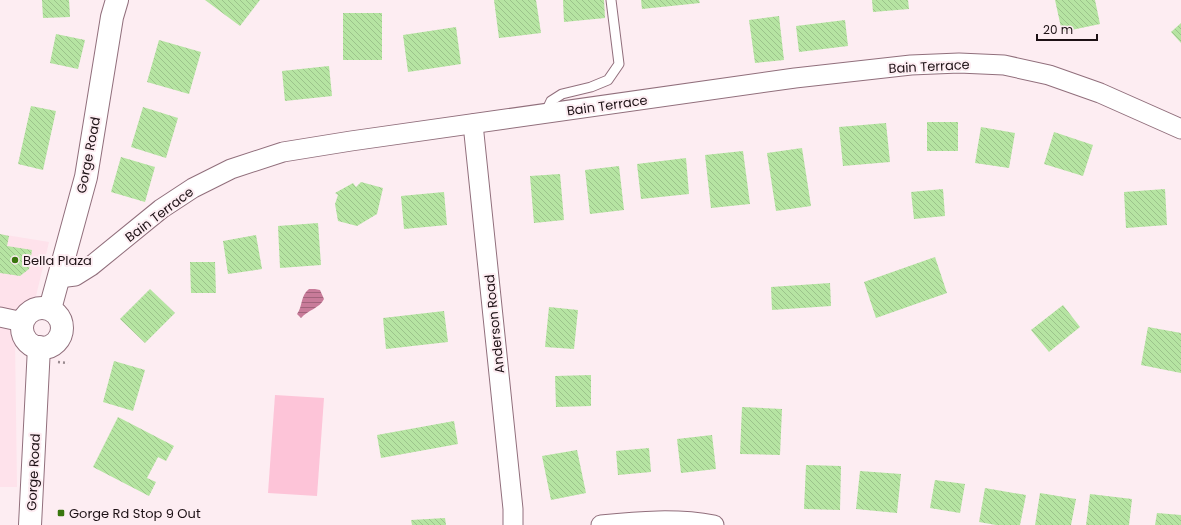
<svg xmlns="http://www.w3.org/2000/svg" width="1181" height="525" viewBox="0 0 1181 525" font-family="Poppins,sans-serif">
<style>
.built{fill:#fee2eb}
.green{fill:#fdc4d8}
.water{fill:url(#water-rules)}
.building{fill:url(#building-back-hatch)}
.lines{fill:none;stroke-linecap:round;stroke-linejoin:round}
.service-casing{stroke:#916f7c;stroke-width:11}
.minor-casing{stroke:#916f7c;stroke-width:21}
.tertiary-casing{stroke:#916f7c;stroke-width:24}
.path{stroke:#998a8f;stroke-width:2.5;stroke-dasharray:2 3;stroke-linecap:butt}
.service{stroke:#fff;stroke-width:9}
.minor{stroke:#fff;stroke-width:19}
.tertiary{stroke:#fff;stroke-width:22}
.poi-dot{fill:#39760e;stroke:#fdedf2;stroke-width:1.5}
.labels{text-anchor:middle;stroke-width:4;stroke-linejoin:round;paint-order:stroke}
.street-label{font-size:13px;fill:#1d1115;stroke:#fdedf2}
.poi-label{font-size:13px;fill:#1d1115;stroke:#fdedf2;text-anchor:start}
</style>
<defs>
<pattern id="water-rules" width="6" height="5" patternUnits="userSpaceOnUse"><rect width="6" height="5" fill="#c87b99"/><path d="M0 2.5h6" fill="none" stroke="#a2637c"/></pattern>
<pattern id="building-back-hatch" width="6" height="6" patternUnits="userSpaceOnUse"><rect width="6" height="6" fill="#b6e4a2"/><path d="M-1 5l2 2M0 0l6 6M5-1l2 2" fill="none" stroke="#9cc38b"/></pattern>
</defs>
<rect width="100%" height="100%" fill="#fdedf2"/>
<polygon class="built" points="0,234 49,242 36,296 17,307 15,339 17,487 0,487"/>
<polygon class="green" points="275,395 324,398 317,496 268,493"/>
<path class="water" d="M309,289H315L320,290L324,299C320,308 308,310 301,318L297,314C303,306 300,296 309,289Z"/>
<g class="building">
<polygon points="42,0 69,0 70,17 43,18"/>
<polygon points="205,0 260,0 240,26"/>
<polygon points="494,0 536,0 541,33 499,38"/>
<polygon points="563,0 604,0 605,18 564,22"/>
<polygon points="641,0 699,0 700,3 642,9"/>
<polygon points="872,0 908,0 909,9 873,12"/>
<polygon points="1055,0 1095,0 1100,24 1062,32"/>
<rect x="343" y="13" width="39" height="47"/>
<polygon points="779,16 784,60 755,63 749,20"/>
<polygon points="845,20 848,46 799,52 796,26"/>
<polygon points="1181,23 1181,43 1171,32"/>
<polygon points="456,27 461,64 408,72 403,35"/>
<polygon points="56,34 85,40 78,69 50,63"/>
<polygon points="159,40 201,52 189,94 147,82"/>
<polygon points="329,66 332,96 285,101 282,71"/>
<polygon points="31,106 56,111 43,170 18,164"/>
<polygon points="143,107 178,118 166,158 131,147"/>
<rect x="927" y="122" width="31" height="29"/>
<polygon points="886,123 890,162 843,166 839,127"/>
<polygon points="981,127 1015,133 1009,168 975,163"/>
<polygon points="1054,132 1093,145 1083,176 1044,164"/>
<polygon points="802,148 811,206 776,211 767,153"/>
<polygon points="743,151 750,204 711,208 705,155"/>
<polygon points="121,157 155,167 145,202 111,192"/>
<polygon points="686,158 689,194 641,199 637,164"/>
<polygon points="619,166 624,210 590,214 585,170"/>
<polygon points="560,174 564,220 534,223 530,176"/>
<polygon points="361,182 383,188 377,214 357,226 338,221 335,204 338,195 335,193 353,183 356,187"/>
<polygon points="943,189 945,216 914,219 911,192"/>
<polygon points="1165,189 1167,225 1126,228 1124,192"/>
<polygon points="444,192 447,225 404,229 401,196"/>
<polygon points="318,223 321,265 280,268 278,226"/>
<polygon points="0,234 9,236 7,246 32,250 29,269 20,276 0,273"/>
<polygon points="256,235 262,269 228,274 223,241"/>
<polygon points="935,257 947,293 876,318 864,282"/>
<polygon points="190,262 215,262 216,293 191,293"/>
<polygon points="830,283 831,306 772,310 771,287"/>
<polygon points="150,289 175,313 145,343 120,319"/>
<polygon points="1063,305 1080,327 1049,352 1031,330"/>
<polygon points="549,307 578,310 574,349 545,347"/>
<polygon points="444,311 448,342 386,349 383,318"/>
<polygon points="1148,327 1181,333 1181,373 1141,365"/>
<polygon points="114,361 145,370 133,411 103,402"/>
<polygon points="591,375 591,406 556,407 555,376"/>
<polygon points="742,407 782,409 780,455 740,454"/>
<polygon points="118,417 174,446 166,461 158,457 147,478 156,482 149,496 93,467"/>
<polygon points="454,421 458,444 381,458 377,435"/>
<polygon points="712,435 716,469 681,473 677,439"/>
<polygon points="649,448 651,472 618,475 616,451"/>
<polygon points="577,450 586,493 551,500 542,456"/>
<polygon points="806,465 841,466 840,510 804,509"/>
<polygon points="860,471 901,474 897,513 856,509"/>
<polygon points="935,480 965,484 960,513 930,508"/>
<polygon points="985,488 1026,495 1020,525 996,525 979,522"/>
<polygon points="1040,493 1076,499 1071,525 1035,525"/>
<polygon points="1090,494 1132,499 1129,525 1086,525"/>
<polygon points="1157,513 1181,515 1181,525 1155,525"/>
<polygon points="445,518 446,525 412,525 411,520"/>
</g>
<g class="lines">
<g class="service-casing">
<polyline id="service" points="545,114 551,101 562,94 591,87 608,80 619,64 611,0"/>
</g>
<g class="minor-casing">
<g id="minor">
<polyline points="473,124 513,509 513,525"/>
<polyline points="59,278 75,276 91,266 161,209 193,188 231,169 283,152 351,141 795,78 911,65 959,63 1004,65 1049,75 1100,93 1181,129"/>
<polyline points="0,317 23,322"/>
<path d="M601,525C639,521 677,518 714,525"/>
</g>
</g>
<g class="tertiary-casing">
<g id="tertiary">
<circle cx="42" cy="328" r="20"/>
<polyline points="50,309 86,177 112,17 117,0"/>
<polyline points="30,525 39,347"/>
</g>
</g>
<polyline class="path" points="58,362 68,363"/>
<use href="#service" class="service"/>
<use href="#minor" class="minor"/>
<use href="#tertiary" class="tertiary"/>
</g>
<g class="poi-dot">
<circle cx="15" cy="260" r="4"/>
<rect x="57" y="509" width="8" height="8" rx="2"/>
</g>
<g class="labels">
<g class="street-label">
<text transform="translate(929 66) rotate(-3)" y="5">Bain Terrace</text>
<text transform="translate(607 105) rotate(-8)" y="5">Bain Terrace</text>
<text transform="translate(88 155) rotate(-79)" y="5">Gorge Road</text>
<text transform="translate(159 214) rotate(-37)" y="5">Bain Terrace</text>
<text transform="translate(494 324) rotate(-96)" y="5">Anderson Road</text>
<text transform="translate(33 472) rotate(-87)" y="5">Gorge Road</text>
</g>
<g class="poi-label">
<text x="23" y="265">Bella Plaza</text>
<text x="69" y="518">Gorge Rd Stop 9 Out</text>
</g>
</g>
<path d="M1037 34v6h60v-6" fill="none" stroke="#1d1115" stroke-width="2"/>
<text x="1043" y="34" font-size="12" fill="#1d1115" stroke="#fdedf2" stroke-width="3" paint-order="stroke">20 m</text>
</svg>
